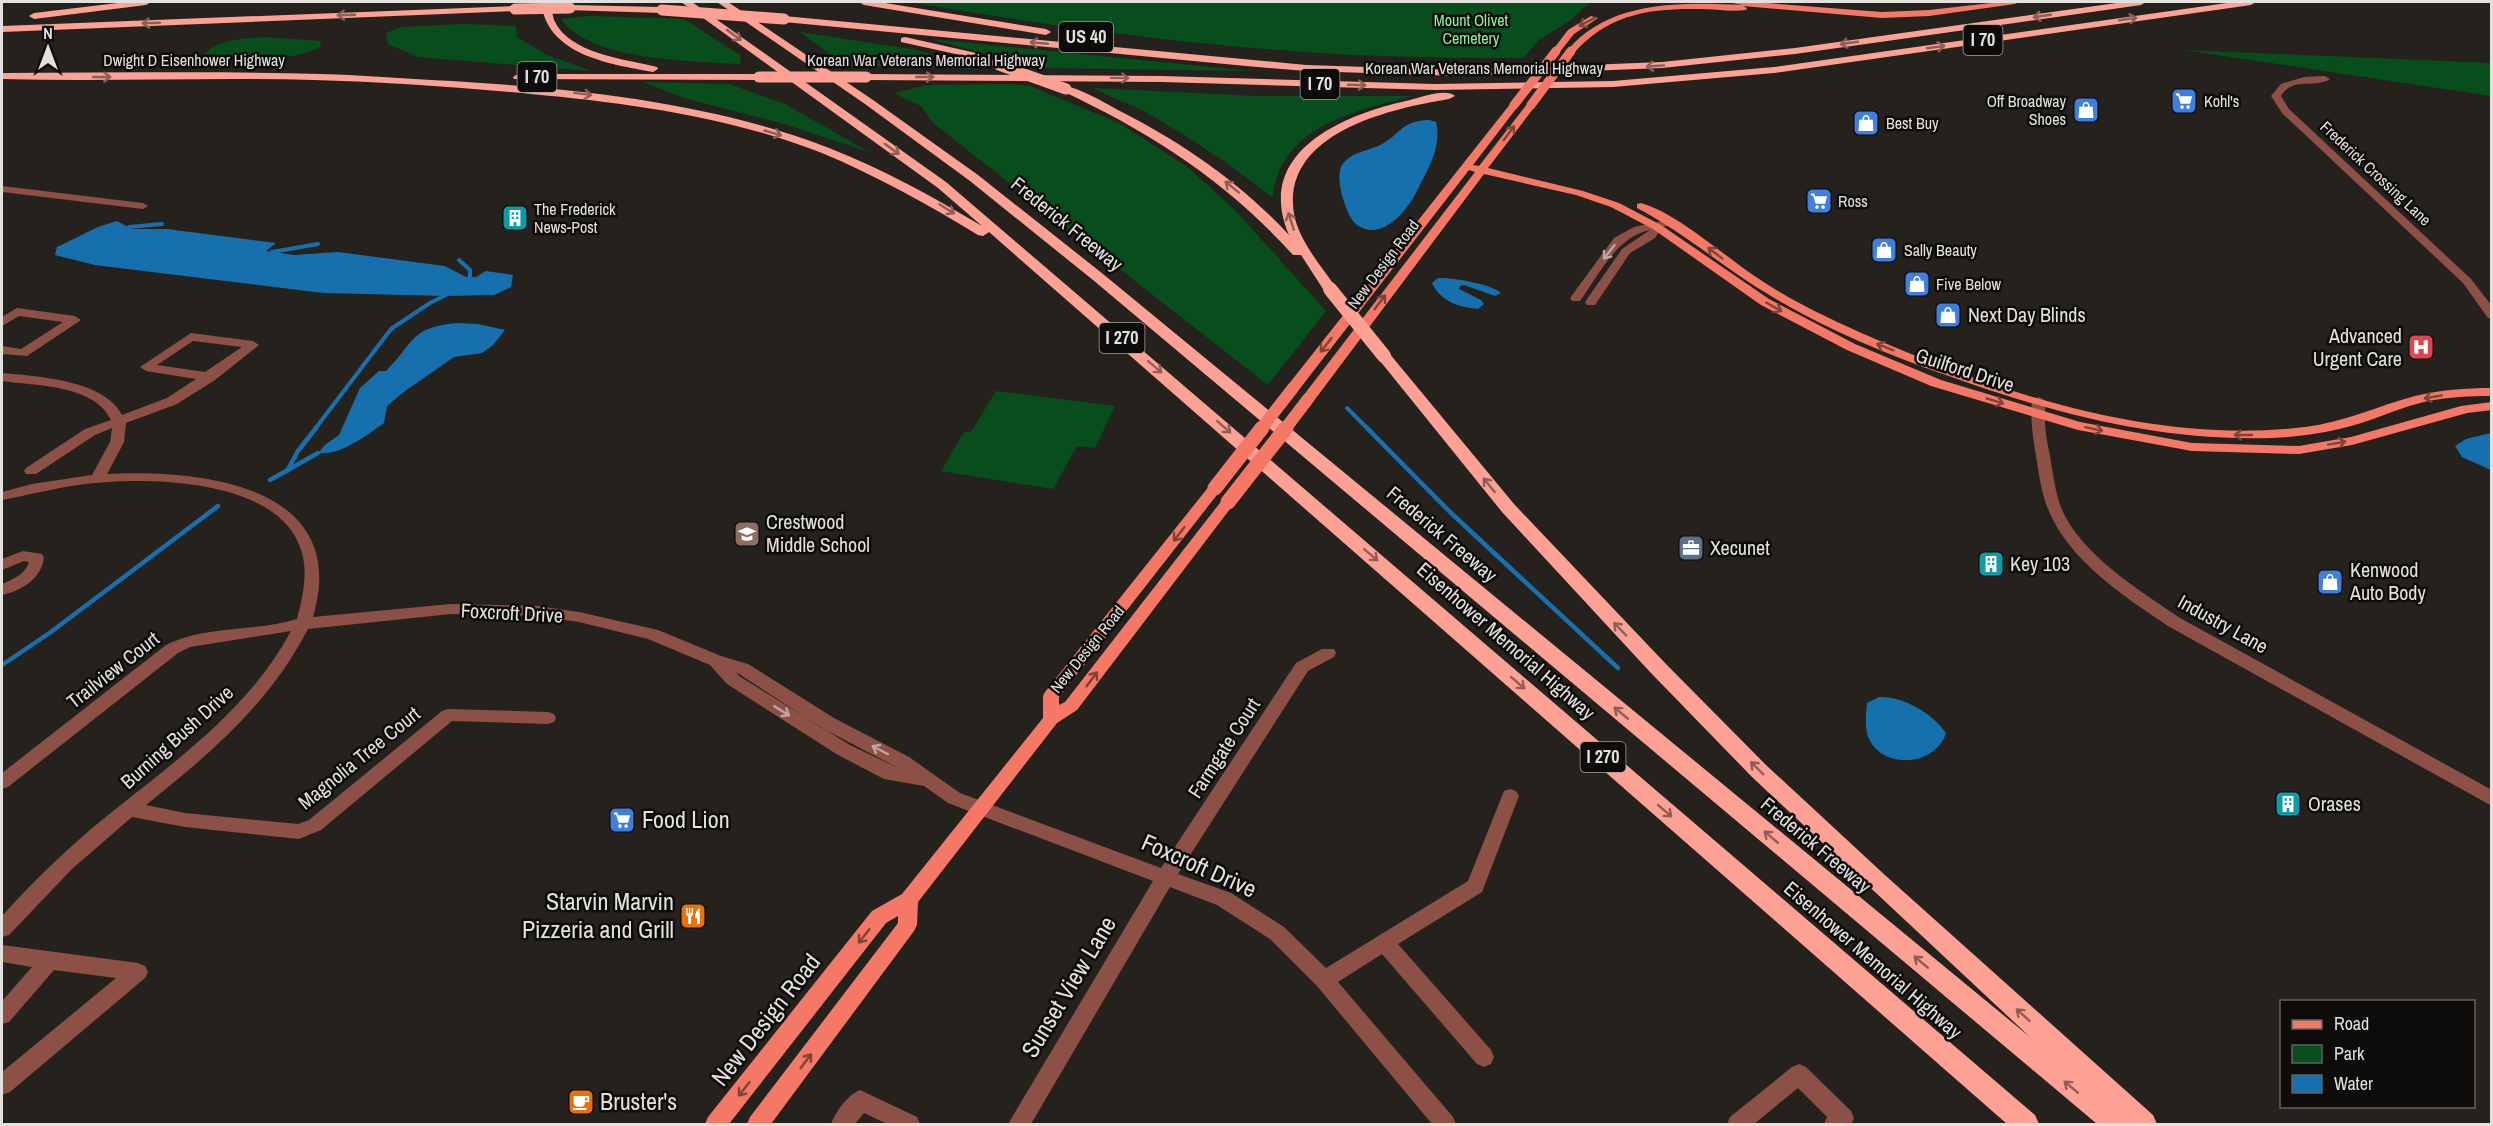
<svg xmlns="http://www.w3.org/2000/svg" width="2493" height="1126" viewBox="0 0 2493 1126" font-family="'Archivo Narrow',sans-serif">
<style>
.green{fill:#084e1c}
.water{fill:#1770ae}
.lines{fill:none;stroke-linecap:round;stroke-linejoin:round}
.stream-far1{stroke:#1770ae;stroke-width:4}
.stream{stroke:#1770ae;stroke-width:4.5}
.minor{fill:#8c5046;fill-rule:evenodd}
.major{fill:#f57867;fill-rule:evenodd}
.highway{fill:#fca193;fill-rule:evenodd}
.major-bridge-far2{stroke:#f57867;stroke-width:9}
.major-bridge-far1{stroke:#f57867;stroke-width:12}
.major-bridge{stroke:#f57867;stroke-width:15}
.highway-bridge-far1{stroke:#fca193;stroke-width:11}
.highway-bridge{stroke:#fca193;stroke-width:14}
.oneway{stroke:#905e55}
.oneway2{stroke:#814238}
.oneway3{stroke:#c0a7a1}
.labels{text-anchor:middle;stroke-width:5;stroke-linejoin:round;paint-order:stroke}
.far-park-label{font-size:16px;fill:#8df49b;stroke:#0d0c0a}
.far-street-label{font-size:16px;fill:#e3e1de;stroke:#0d0c0a}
.far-poi-label{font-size:16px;fill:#e3e1de;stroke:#0d0c0a;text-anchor:start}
.shield{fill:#0d0c0a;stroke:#a3a19e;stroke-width:1.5}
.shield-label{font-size:18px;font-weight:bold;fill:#e3e1de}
.street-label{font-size:20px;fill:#e3e1de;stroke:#0d0c0a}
.poi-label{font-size:20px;fill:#e3e1de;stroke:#0d0c0a;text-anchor:start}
.near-poi-label{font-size:24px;fill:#e3e1de;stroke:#0d0c0a;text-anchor:start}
.near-street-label{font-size:24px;fill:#e3e1de;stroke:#0d0c0a}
</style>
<rect width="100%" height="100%" fill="#25221e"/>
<g class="green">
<path d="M908,2H1591L1569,21L1539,40L1523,58C1446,58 1369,57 1292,51C1163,42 1035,23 908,2Z"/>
<path d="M589,16L684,19L740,55L741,61L739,64C692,61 590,61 561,19Z"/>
<polygon points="463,24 516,26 517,37 547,55 592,71 418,57 388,44 386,33 401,27"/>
<polygon points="800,32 917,50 978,69 846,66"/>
<path d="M264,37L320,41L321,46C303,61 238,59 213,60L205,55C216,38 245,39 264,37Z"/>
<polygon points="931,39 1251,71 1037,68"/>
<polygon points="2184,50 2491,63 2491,96"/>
<polygon points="643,82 729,84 785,104 869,152 781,123 687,99"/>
<polygon points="1011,84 1030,86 1119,123 1186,166 1234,209 1326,311 1268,385 933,123 921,106 894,93 928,85"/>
<path d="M1094,88L1256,96H1412C1354,112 1279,126 1273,198C1234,167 1193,139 1149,114C1132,104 1112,99 1094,88Z"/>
<polygon points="996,391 1115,406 1095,448 1077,446 1053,489 941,471 964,432 971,432"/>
</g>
<g class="water">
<path d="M1429,120L1436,122C1442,147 1428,169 1417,191C1407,211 1382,242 1357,225C1346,217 1334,176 1342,165C1352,151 1367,152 1382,144C1402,133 1401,121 1429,120Z"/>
<polygon points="117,221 132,229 167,229 276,243 266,251 294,255 338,252 445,266 466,277 476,277 486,271 513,275 511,287 494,295 446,296 323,293 95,265 55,255 57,247 98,227"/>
<path d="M1438,278C1451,277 1492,284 1501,293L1495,296L1464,285L1460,286L1459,289L1481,300L1484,304L1478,309C1459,307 1441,302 1432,283Z"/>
<path d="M457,323L478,324L505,330L493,345L482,353L454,357L405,391L387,406L384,423C367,435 340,456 318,453L326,444L339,435L360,388L379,371H386C416,341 409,328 457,323Z"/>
<polygon points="2491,433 2491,470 2462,457 2455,446 2466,439"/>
<path d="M1879,697C1903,696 1932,713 1946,733C1936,765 1886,770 1870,741C1864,730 1866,715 1867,703Z"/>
</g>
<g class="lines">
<g class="stream-far1">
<polyline points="129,227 162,224"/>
<polyline points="272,252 318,244"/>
<polyline points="459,260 470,270 470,277 466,280"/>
<polyline points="1347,408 1368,429"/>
<polyline points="315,429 391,329 430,303 450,293"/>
</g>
<g class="stream">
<polyline points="1367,428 1451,513 1618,668"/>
<polyline points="287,471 298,451 316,428"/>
<polyline points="270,480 318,453"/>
<polyline points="2,665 51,632 218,506"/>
</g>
<g class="minor">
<path d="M2304,77L2325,76L2330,79C2315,89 2293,76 2281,96L2289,109L2471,279L2492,306V318H2488L2463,283L2282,113L2271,96L2281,84Z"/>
<polygon points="2,186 143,203 148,206 143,209 2,192"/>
<path d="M1672,219L1677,222L1676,224L1662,227L1655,238L1630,253L1595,305H1587L1585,302L1622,249L1650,230C1616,237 1599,275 1580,301H1572L1570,298L1614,238L1634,227Z"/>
<polygon points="17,308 75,316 81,320 27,356 2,354 2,346 21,349 63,322 19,316 2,326 2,317"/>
<path d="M191,333L253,341L259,345L215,380L177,404L126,423L124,442L107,474C200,469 352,485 313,617L451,604L538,606L579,612L658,630L721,656L748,664L834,718L909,757L960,793L1161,868L1296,663L1322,649H1334L1336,653L1334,657L1308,671L1178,874L1231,893L1284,927L1326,968L1468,881L1504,791L1510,789L1516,791L1519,796L1482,892L1398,944L1491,1050L1494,1057L1491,1064L1484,1067L1477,1064L1382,954L1338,982L1453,1117L1456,1124H1432L1317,986L1270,939L1217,905L1170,887L1031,1124H1008L1153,881L948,803L924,786L884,779L838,755L727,684L710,665L648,639L579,622L538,616L451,614L308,629C269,704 211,753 146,805L185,813L298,824L309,820L442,711L448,709L548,712L554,714L556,718L554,722L548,724L452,721L321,830L299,839L185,827L132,817L72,869L9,935L2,937V916C38,876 79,837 122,804C185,754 252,704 291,631L190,647L178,653L8,787L2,789V773L166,645C207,625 255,632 297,619C303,597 309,569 300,547C276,480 154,477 95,483C63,486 33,494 2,500V492L32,484L92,475L110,442L112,428L95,435L36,474H26L24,471L26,468L85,429L111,420C94,384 35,386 2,381V373C36,376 105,380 122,415L167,398L196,379L146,371L140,367ZM193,341L242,347L205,372L157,365ZM736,672L822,728L900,769L850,745L739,676Z"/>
<path d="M2039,397L2046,401C2043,420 2046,437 2050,456C2053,474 2055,492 2062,510C2082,555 2140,591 2180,618L2492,790V806L2168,626C2124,596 2069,561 2048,509C2041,492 2039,474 2036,456C2033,437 2030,420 2032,401Z"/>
<path d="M23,551L42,554L44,558C41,579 21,591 2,595V584C13,579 25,575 29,562L24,561L2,570V559Z"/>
<polygon points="2,945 138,963 145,966 148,972 145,978 10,1092 2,1095 2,1072 116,978 54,970 9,1022 2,1024 2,1001 32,967 2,962"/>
<polygon points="1799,1064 1806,1067 1851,1111 1854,1118 1851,1124 1824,1124 1827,1117 1798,1088 1754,1124 1727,1124 1730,1117 1792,1067"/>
<path d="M860,1090L917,1117L920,1124H887L864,1113L855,1124H831C836,1112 847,1095 860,1090Z"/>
</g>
<g class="major">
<path d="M1727,2H1754L1882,12L1929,10L2000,2H2019L2015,4L1929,16L1882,18L1743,6L1747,8L1746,10C1731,12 1715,9 1700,9C1650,8 1608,14 1574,53L1567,51C1608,0 1682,2 1743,5Z"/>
<polygon points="1591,16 1598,18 1574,34 1559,53 1553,53 1552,51 1568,30"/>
<polygon points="1531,102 1536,105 1488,168 1583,191 1619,203 1661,225 1769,299 1855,344 1941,380 2080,422 2192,443 2299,446 2351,437 2461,406 2492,402 2492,410 2467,413 2352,445 2299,454 2192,451 2078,430 1931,386 1847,350 1761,305 1653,229 1611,207 1576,195 1484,174 1313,402 1303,402 1301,399 1303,396 1475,172 1469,170 1298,391 1288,391 1287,388 1288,385 1511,103 1519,105 1473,165 1479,166 1528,103"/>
<path d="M1641,203C1679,214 1725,257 1759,279C1795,303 1834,321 1873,338C2005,395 2159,445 2305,427C2344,422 2378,406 2415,396C2440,390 2466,388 2492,388V396C2470,396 2449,397 2428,401C2404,406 2381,417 2358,424C2330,432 2301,437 2272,438C2160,442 2051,413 1946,375C1886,354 1826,329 1771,296C1725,269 1685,233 1637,208V204Z"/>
<polygon points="1215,484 1220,485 1222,488 1220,491 1059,697 1059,705 1065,702 1223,499 1233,499 1235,502 1233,505 1077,710 1057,723 918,902 917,925 914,931 771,1124 747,1124 750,1117 898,923 898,916 886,923 729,1124 705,1124 708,1117 872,911 902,894 1043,718 1043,696 1045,692 1210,485"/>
</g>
<g class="highway">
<polygon points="126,2 151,2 146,5 34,19 29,16 34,13"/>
<path d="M541,2H551C552,7 552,14 554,20C569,54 625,59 657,67L658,69L653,72C609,64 547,55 541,2Z"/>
<path d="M681,2H692L946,182L2035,1115L2039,1124H2007L989,232L983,236L978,235C927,204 877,176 822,153C730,117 629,103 531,94C459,87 387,82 314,80C210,77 106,82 2,79V73C108,73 215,71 321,74C364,75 408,79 452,81C579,89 710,102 829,148C883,169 933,197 982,226L938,188Z"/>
<polygon points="717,2 728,2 873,100 978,175 1103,274 2030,1037 1752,777 1650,672 1502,512 1376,356 1379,353 1389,353 1514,504 1664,662 1766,765 1886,876 2153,1115 2157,1124 2097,1124 1093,280 970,181 865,104"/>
<polygon points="859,2 879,2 1046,29 1051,32 1046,35 864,5"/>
<polygon points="2124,2 2146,2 2141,5 1795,54 1662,68 1459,76 1306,71 1246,66 784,22 779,19 784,16 1306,65 1459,70 1662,62 1795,48"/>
<polygon points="2234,2 2256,2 2251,5 1774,73 1613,87 1435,90 1162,82 866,80 861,77 866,74 1162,76 1435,84 1613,81 1774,67"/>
<polygon points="570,5 662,7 667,10 662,13 566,10 565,8"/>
<polygon points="515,6 519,7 519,11 2,32 2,26"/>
<polygon points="905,37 976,53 1004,65 999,68 969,57 901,42 901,38"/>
<polygon points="518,74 759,74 764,77 759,80 514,79 513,77"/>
<path d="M1066,86C1083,90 1100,100 1116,109C1180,141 1240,182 1289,235C1253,151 1345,114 1410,100C1422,97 1446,88 1455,96L1449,99C1389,109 1281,133 1294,214C1299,241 1322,267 1337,289L1330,293L1325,292L1301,255H1293C1226,181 1152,133 1062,91V87Z"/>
</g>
<g class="major-bridge-far2">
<polyline points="1514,105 1556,51"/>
<polyline points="1531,105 1571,51"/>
</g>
<g class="major-bridge-far1">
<polyline points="1261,429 1293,388"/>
<polyline points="1285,429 1308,399"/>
</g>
<g class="major-bridge">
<polyline points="1215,488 1262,428"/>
<polyline points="1228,502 1286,428"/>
</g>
<g class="highway-bridge-far1">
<polyline points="515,9 570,8"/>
<polyline points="662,10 784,19"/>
<polyline points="999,65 1066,89"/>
<polyline points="759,77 866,77"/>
</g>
<polyline class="highway-bridge" points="1330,289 1384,356"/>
</g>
<defs><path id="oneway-shaft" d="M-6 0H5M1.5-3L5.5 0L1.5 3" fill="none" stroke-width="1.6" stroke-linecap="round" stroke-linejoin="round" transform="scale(1.5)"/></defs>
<g class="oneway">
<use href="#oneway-shaft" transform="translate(346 15) rotate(178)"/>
<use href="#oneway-shaft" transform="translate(2042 16) rotate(172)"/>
<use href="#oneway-shaft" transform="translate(2128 19) rotate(-8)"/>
<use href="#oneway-shaft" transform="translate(151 23) rotate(178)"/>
<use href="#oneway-shaft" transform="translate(734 35) rotate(36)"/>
<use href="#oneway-shaft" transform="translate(1039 43) rotate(-175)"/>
<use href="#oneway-shaft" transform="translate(1849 43) rotate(172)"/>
<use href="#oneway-shaft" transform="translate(1936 47) rotate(-8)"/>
<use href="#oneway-shaft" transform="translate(1655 66) rotate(176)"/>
<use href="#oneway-shaft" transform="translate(102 77)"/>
<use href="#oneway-shaft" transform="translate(925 77)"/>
<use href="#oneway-shaft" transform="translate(1120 78) rotate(1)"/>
<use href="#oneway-shaft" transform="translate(1357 85) rotate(2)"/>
<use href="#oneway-shaft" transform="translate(583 94) rotate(7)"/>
<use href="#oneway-shaft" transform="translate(773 133) rotate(16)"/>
<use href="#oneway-shaft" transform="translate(892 149) rotate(36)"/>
<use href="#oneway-shaft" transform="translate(1232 187) rotate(-141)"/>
<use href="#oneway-shaft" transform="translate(947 209) rotate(32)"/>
<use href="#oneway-shaft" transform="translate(1291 221) rotate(-108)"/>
<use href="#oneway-shaft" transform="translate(1155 367) rotate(41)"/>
<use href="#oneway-shaft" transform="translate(1224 427) rotate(41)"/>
<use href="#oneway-shaft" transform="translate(1489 485) rotate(-129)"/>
<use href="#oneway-shaft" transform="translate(1371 555) rotate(41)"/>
<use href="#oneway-shaft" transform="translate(1620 629) rotate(-134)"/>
<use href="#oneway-shaft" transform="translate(1518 683) rotate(41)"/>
<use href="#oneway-shaft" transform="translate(1621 713) rotate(-140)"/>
<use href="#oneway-shaft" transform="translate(1757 768) rotate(-135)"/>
<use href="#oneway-shaft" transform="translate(1665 811) rotate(41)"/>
<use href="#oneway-shaft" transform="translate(1771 837) rotate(-140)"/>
<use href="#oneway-shaft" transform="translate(1921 962) rotate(-140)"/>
<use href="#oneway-shaft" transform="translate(2023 1015) rotate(-138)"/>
<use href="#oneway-shaft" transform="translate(2071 1087) rotate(-140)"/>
</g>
<g class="oneway2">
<use href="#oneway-shaft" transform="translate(1587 22) rotate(152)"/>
<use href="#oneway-shaft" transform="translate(1509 133) rotate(-53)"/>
<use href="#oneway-shaft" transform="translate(1715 253) rotate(-143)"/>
<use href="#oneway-shaft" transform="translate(1380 302) rotate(-53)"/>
<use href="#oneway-shaft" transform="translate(1774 307) rotate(30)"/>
<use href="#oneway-shaft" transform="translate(1326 345) rotate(128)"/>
<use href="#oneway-shaft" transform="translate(1885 347) rotate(-158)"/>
<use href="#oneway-shaft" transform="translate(2433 397) rotate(170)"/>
<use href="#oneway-shaft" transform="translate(1995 401) rotate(17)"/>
<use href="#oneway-shaft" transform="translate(2094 429) rotate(12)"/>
<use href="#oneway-shaft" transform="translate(2243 435) rotate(180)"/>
<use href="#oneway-shaft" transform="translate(2337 443) rotate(-10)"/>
<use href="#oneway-shaft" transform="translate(1179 534) rotate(128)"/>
<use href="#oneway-shaft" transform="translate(1092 679) rotate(-53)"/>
<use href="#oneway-shaft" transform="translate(864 936) rotate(128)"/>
<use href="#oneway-shaft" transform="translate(806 1061) rotate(-53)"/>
<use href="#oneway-shaft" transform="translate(744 1089) rotate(128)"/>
</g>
<g class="oneway3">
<use href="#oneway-shaft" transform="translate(1609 252) rotate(128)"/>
<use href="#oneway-shaft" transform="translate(782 711) rotate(32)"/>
<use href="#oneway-shaft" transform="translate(880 750) rotate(-152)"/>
</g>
<defs>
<g id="supermarket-square" transform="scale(1.35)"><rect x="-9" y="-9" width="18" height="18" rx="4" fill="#3f7fe0" stroke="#0d0c0a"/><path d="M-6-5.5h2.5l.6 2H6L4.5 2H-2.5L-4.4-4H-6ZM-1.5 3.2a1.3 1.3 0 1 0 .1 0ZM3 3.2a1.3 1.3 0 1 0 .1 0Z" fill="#fff"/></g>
<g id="shop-square" transform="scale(1.35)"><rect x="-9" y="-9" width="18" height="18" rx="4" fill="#3f7fe0" stroke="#0d0c0a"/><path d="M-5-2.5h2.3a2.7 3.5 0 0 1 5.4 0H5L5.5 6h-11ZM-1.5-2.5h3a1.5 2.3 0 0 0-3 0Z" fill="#fff"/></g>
<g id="building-square" transform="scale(1.35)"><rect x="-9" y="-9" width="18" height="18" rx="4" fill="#0f9aa8" stroke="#0d0c0a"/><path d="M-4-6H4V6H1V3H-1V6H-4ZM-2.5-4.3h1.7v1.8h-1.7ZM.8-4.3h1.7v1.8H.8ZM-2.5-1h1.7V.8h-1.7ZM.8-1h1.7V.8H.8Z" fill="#fff"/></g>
<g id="hospital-square" transform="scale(1.35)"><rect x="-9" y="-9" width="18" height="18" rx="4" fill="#e0444e" stroke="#0d0c0a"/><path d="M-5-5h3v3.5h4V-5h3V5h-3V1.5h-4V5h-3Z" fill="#fff"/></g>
<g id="school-square" transform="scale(1.35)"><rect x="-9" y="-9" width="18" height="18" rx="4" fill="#8d6e63" stroke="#0d0c0a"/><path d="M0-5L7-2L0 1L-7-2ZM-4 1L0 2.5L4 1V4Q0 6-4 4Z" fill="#fff"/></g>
<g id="office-square" transform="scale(1.35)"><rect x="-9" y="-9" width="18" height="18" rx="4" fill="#5c6f8a" stroke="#0d0c0a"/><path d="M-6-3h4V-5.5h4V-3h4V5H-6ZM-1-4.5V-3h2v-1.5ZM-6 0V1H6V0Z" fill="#fff"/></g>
<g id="restaurant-square" transform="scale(1.35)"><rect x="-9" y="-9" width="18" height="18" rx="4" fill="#e8710a" stroke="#0d0c0a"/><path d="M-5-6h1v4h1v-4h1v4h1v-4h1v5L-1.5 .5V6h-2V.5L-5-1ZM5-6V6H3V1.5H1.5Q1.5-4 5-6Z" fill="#fff"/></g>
<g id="cafe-square" transform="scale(1.35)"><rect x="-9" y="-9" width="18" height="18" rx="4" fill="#e8710a" stroke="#0d0c0a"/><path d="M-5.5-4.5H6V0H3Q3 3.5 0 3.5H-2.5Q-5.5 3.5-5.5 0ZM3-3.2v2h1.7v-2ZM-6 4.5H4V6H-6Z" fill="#fff"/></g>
</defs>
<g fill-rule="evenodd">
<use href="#supermarket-square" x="2184" y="101"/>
<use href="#shop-square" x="2086" y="110"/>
<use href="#shop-square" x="1866" y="123"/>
<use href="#supermarket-square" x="1819" y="201"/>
<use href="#building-square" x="515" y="218"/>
<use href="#shop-square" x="1884" y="250"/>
<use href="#shop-square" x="1917" y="284"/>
<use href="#shop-square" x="1948" y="315"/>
<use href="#hospital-square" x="2421" y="347"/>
<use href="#school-square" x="747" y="534"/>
<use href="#office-square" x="1691" y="548"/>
<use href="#building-square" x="1991" y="564"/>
<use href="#shop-square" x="2330" y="582"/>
<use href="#building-square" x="2288" y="804"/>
<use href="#supermarket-square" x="622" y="820"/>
<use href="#restaurant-square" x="693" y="916"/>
<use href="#cafe-square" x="581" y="1102"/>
</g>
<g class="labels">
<g class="far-park-label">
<text x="1471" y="26">Mount Olivet<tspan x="1471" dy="18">Cemetery</tspan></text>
</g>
<g class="far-street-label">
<text x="194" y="66">Dwight D Eisenhower Highway</text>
<text x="926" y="66">Korean War Veterans Memorial Highway</text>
<text x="1484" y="74">Korean War Veterans Memorial Highway</text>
<text transform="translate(2376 173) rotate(43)" y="6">Frederick Crossing Lane</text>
<text transform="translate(1383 264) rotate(-53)" y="6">New Design Road</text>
<text transform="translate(1087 649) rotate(-51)" y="6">New Design Road</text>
</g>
<g class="far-poi-label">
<text x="2066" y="107" text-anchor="end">Off Broadway<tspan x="2066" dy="18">Shoes</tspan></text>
<text x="2204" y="107">Kohl's</text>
<text x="1886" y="129">Best Buy</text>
<text x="1838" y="207">Ross</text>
<text x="534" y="215">The Frederick<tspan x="534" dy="18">News-Post</tspan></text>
<text x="1904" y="256">Sally Beauty</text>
<text x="1936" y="290">Five Below</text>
</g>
<g class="shield">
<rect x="1059" y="22" width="54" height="30" rx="4.5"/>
<rect x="1963.5" y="25" width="39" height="30" rx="4.5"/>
<rect x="517.5" y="62" width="39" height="30" rx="4.5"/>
<rect x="1300.5" y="69" width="39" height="30" rx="4.5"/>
<rect x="1099.5" y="323" width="45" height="30" rx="4.5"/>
<rect x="1580.5" y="742" width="45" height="30" rx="4.5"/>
</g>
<g class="shield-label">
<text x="1086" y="43">US 40</text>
<text x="1983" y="46">I 70</text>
<text x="537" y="83">I 70</text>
<text x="1320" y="90">I 70</text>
<text x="1122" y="344">I 270</text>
<text x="1603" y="763">I 270</text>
</g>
<g class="street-label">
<text transform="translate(1067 224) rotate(39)" y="7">Frederick Freeway</text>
<text transform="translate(1965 370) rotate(18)" y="7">Guilford Drive</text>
<text transform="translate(1442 534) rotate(40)" y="7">Frederick Freeway</text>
<text transform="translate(512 613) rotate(3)" y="7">Foxcroft Drive</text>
<text transform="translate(2223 624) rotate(29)" y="7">Industry Lane</text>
<text transform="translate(1506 641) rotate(41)" y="7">Eisenhower Memorial Highway</text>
<text transform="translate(113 670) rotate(-38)" y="7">Trailview Court</text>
<text transform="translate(177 737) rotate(-42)" y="7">Burning Bush Drive</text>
<text transform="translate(1224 748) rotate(-57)" y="7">Farmgate Court</text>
<text transform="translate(359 758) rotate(-39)" y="7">Magnolia Tree Court</text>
<text transform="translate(1816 845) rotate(40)" y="7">Frederick Freeway</text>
<text transform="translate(1873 960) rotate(41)" y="7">Eisenhower Memorial Highway</text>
</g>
<g class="poi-label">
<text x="1968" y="322">Next Day Blinds</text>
<text x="2402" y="343" text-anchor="end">Advanced<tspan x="2402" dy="23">Urgent Care</tspan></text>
<text x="766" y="529">Crestwood<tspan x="766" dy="23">Middle School</tspan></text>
<text x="1710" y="555">Xecunet</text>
<text x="2010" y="571">Key 103</text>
<text x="2350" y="577">Kenwood<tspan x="2350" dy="23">Auto Body</tspan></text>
<text x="2308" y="811">Orases</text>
</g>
<g class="near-poi-label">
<text x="642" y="828">Food Lion</text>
<text x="674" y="910" text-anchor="end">Starvin Marvin<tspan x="674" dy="28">Pizzeria and Grill</tspan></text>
<text x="600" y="1110">Bruster's</text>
</g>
<g class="near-street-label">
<text transform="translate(1199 866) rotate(24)" y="8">Foxcroft Drive</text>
<text transform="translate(1069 987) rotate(-59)" y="8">Sunset View Lane</text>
<text transform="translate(766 1020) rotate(-52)" y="8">New Design Road</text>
</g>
</g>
<rect width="2493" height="1126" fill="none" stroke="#e3e1de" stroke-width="6"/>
<rect x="2280" y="1000" width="195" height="108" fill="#0d0c0a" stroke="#63615f" stroke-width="1.5"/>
<rect x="2292" y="1020" width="30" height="9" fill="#f57867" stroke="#63615f" stroke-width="1.5"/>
<text x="2334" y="1030" font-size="18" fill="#e3e1de">Road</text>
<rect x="2292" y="1045" width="30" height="18" fill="#084e1c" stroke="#63615f" stroke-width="1.5"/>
<text x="2334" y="1060" font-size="18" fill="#e3e1de">Park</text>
<rect x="2292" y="1075" width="30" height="18" fill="#1770ae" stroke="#63615f" stroke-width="1.5"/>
<text x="2334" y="1090" font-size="18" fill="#e3e1de">Water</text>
<g transform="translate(48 48)" stroke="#0d0c0a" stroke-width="4.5" paint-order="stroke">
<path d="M0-4.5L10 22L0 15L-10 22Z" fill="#e3e1de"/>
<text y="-9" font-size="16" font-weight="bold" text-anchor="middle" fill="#e3e1de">N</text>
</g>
</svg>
